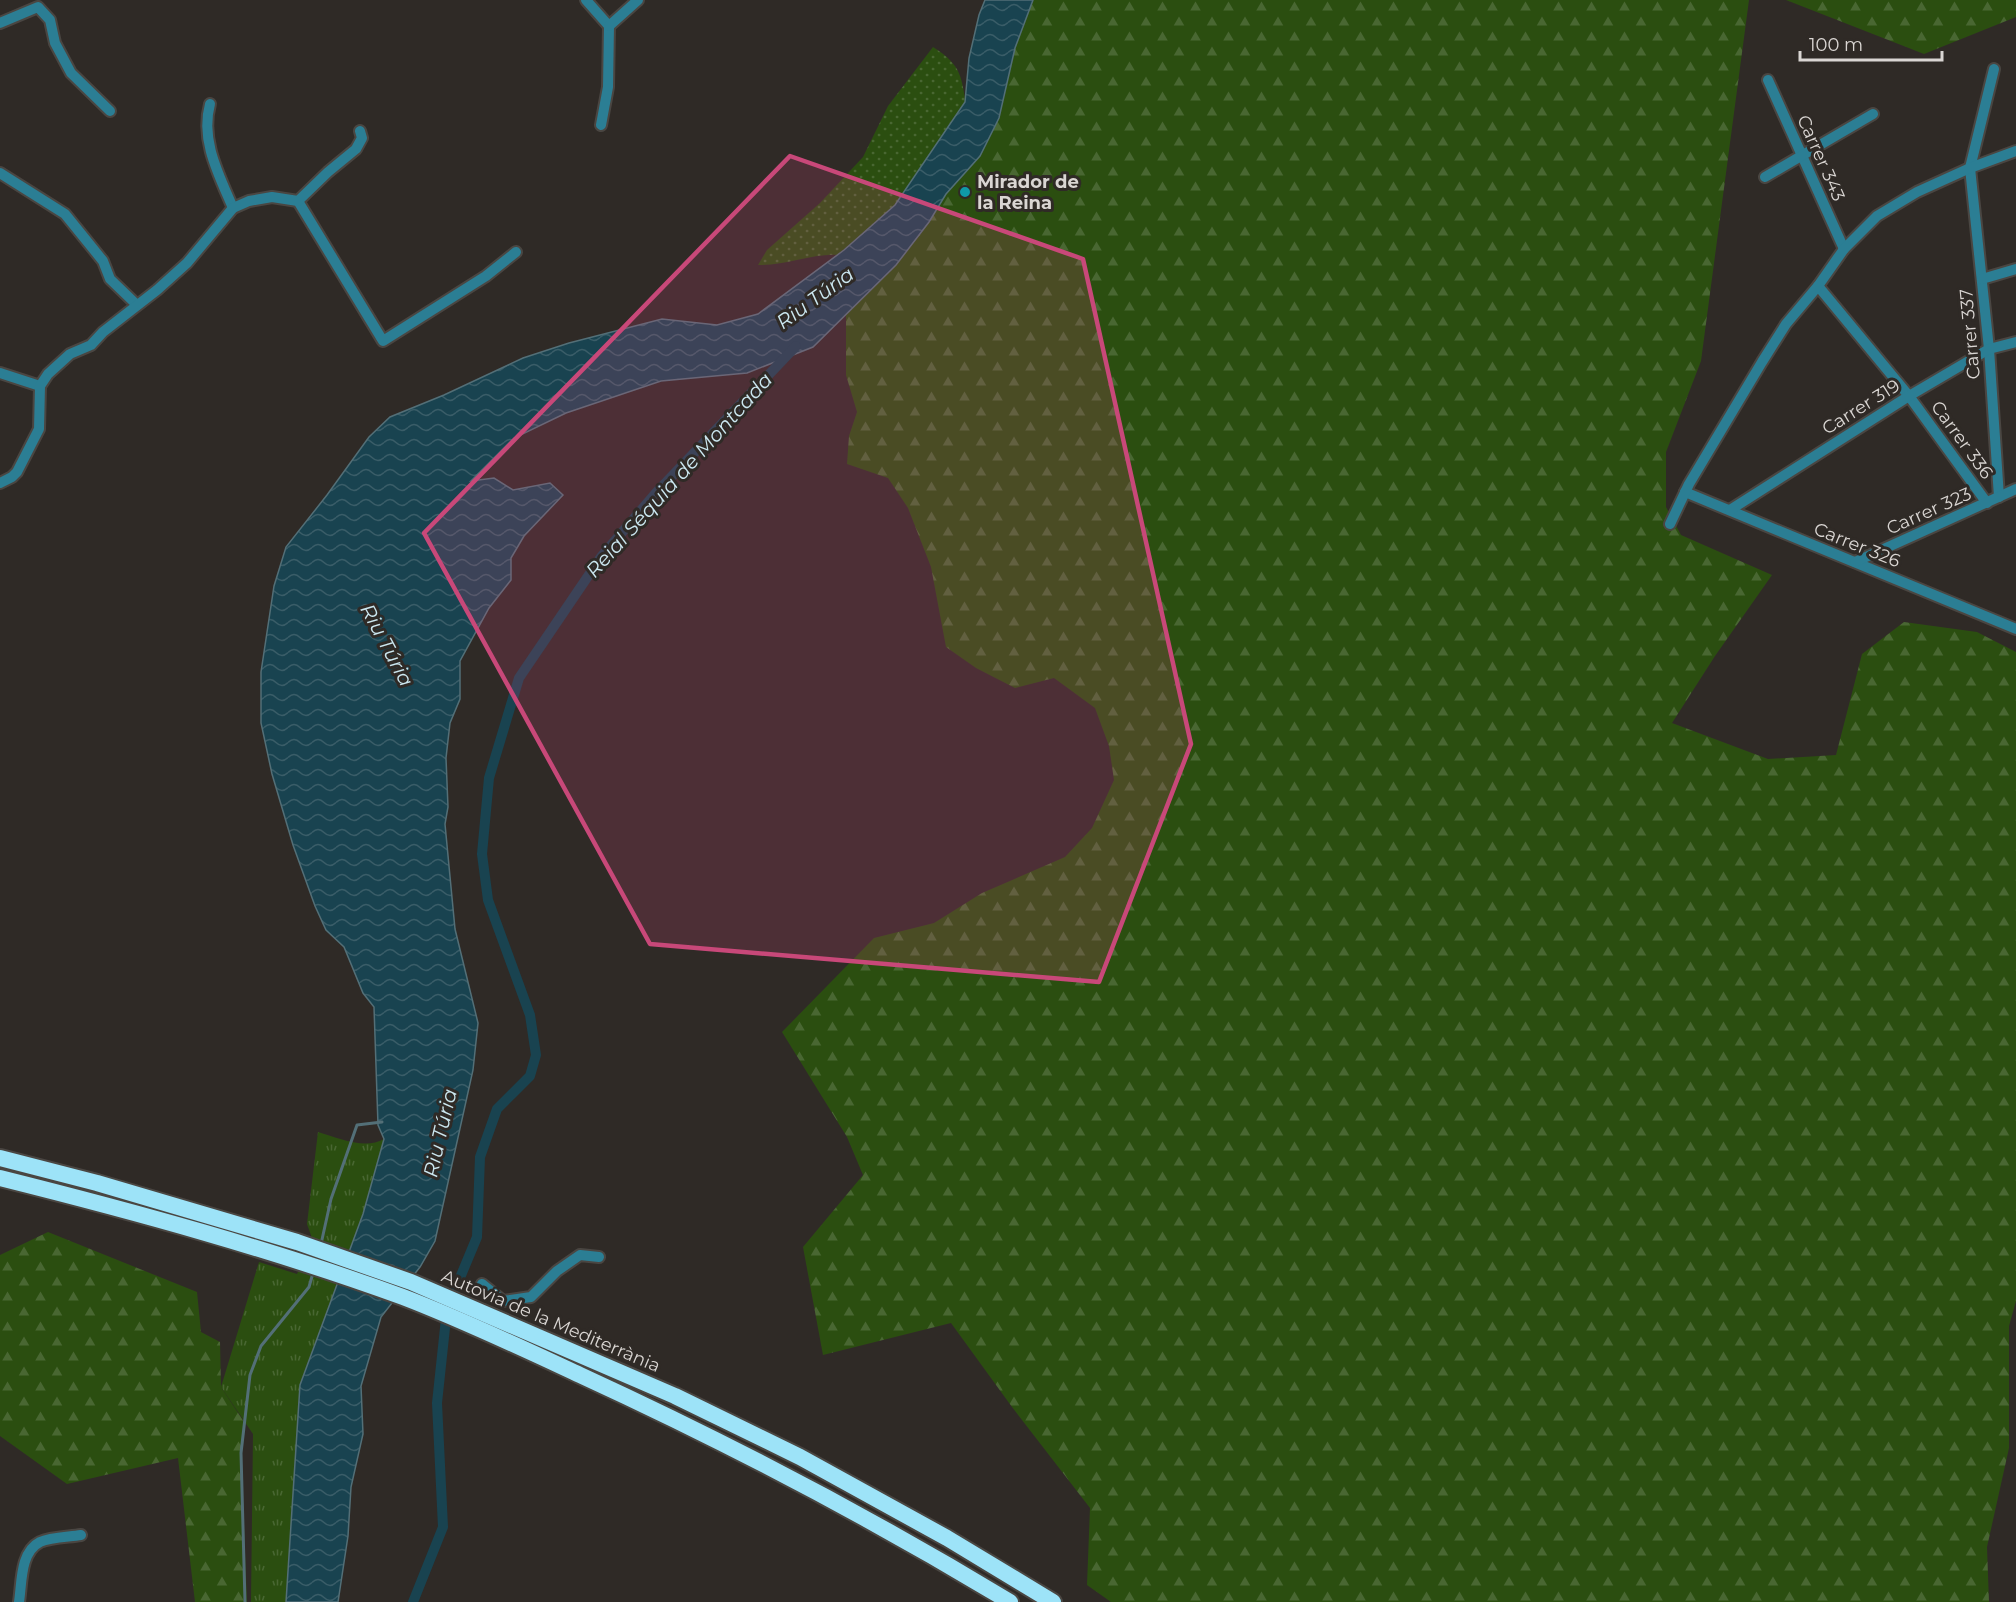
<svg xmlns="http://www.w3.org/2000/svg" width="2016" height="1602" viewBox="0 0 2016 1602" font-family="Montserrat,sans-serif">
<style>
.grass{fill:url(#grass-tufts)}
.forest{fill:url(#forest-firs)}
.park{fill:url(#park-dots)}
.water{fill:url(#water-waves);stroke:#536f77;stroke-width:1.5}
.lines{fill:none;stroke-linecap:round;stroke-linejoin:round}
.stream{stroke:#536f77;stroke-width:3}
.canal{stroke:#194350;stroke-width:10}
.minor-casing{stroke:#4a4642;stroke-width:14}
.highway-casing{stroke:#4a4642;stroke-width:20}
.minor{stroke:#2b7e94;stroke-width:10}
.highway{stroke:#9de3f8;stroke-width:16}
.marked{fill:#c84879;fill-opacity:0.2;stroke:#c84879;stroke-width:4.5;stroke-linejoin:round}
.culture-dot{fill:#0f9aa8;stroke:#2f2a26;stroke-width:2}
.labels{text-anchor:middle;stroke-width:6;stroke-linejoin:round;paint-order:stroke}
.street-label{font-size:18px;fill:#dad6d3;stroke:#2f2a26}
.poi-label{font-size:18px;font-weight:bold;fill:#dad6d3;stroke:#2f2a26;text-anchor:start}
.water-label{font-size:20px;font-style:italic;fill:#cce8f1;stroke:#2f2a26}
</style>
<defs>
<pattern id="grass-tufts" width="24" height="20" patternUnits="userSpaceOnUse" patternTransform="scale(1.5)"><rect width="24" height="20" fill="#2b4e10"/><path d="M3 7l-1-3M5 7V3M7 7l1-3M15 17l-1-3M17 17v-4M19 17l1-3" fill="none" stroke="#496732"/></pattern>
<pattern id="forest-firs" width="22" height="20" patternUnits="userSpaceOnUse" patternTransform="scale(1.5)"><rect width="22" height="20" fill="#2b4e10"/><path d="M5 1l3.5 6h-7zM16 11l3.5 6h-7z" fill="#496732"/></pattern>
<pattern id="park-dots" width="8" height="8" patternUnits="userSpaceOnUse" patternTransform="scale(1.5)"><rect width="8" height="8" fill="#2b4e10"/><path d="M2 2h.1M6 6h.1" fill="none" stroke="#496732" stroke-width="1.8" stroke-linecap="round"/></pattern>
<pattern id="water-waves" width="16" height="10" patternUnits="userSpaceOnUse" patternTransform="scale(1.5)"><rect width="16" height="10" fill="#194350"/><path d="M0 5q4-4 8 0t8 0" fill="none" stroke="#3a5d68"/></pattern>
</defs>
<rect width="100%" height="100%" fill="#2f2a26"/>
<path class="grass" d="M318,1132C338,1138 365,1150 384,1139L363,1214L300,1385L286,1602H251L253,1434L221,1387L259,1262L297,1274L313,1241L307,1224Z"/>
<g class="forest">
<polygon points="1033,0 1749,0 1701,361 1666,452 1666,507 1681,535 1772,575 1715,656 1672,723 1768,759 1836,755 1862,654 1904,622 1977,632 2016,652 2016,1301 2009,1326 2009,1448 1987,1547 1989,1602 1111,1602 1087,1585 1090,1508 1012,1407 951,1323 823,1355 803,1247 863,1175 847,1137 782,1032 874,938 934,923 982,893 1065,857 1092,828 1114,780 1109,746 1095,708 1054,678 1015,688 976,668 946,647 931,567 908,508 888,478 847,464 849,436 857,412 846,375 846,313 896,265 929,222 946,194 980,156 999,118 1015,48"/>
<polygon points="1786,0 2016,0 2016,17 1924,54"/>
<polygon points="48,1232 197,1292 201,1332 220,1342 221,1387 244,1422 241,1453 247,1602 195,1602 178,1458 67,1484 0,1436 0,1255"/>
</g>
<path class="park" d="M933,47C963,66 961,77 967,110L925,178L848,256C818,250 788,266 758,265L767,250L820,203L863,157L888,106Z"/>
<polygon class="water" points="985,0 1033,0 1015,48 999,118 980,156 946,194 929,222 896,265 813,347 747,373 661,381 566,413 514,438 471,481 494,478 513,490 550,483 563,495 524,536 511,558 511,580 489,608 460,661 460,699 450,723 446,758 448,807 445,824 455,929 478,1023 473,1070 435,1241 420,1267 381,1317 361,1386 363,1434 351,1487 348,1536 338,1602 286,1602 300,1385 363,1214 384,1139 378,1125 374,1007 363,993 344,947 326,930 315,906 293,845 272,774 261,723 261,672 274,586 286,547 327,495 369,437 390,417 444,395 523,358 569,343 662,319 717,325 758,314 844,250 895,205 965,102 969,58 979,15"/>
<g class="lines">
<g class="stream">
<polyline points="321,1244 331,1199 357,1125 382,1122"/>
<polyline points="245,1602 241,1453 250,1375 261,1346 309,1287 313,1273"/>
</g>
<polyline class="canal" points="413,1602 443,1527 437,1403 447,1309 477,1237 480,1157 497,1109 530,1076 536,1055 530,1015 488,900 482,854 489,778 519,678 601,557 655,494 796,346"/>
<g class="minor-casing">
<g id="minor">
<polyline points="586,0 609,26 608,87 601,125"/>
<polyline points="0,23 38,7 50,20 55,43 71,73 110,111"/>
<polyline points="609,26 638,0"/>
<polyline points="1994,69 1970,168 1989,349 1999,497"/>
<polyline points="1768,80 1844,249"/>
<path d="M210,104C200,140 219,175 233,208"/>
<polyline points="0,173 65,214 103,261 110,279 137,305"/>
<polyline points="1765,177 1873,114"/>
<polyline points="298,201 383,341 486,276 516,252"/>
<polyline points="1982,279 2016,269"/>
<polyline points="1818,286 1909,396 1987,503"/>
<polyline points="0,373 40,386"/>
<polyline points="0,483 12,477 17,472 39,429 40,386 48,374 70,354 91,345 103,332 157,290 187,263 233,208 249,201 272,197 298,201 328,172 356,149 362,138 360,131"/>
<polyline points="1685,492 2016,629"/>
<polyline points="1730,510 1909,396 1989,349 2016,342"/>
<polyline points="1670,524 1689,484 1762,362 1786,324 1818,286 1844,249 1877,216 1917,192 1970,168 2016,151"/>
<polyline points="1855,562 2016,489"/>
<polyline points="482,1284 503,1301 531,1297 557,1271 580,1255 599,1257"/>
<path d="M19,1602C22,1583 20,1552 40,1542C51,1537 69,1537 81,1535"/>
</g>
</g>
<g class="highway-casing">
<g id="highway">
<polyline points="0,1158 97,1183 297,1242 411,1282 675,1396 800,1457 947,1538 1053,1602"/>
<path d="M0,1178C136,1212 271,1249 403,1297C463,1320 522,1348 580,1375C728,1443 871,1518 1010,1602"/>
</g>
</g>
<use href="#minor" class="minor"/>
<use href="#highway" class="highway"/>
</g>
<path class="marked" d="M790,156L1083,259L1191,744L1099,982L650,944L424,533Z"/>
<circle class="culture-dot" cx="965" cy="192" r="6"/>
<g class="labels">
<g class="street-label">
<text transform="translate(1821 158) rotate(66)" y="6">Carrer 343</text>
<text transform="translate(1970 334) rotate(-95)" y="6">Carrer 337</text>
<text transform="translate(1861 407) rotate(-32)" y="6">Carrer 319</text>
<text transform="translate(1962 440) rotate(54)" y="6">Carrer 336</text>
<text transform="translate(1929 511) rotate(-24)" y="6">Carrer 323</text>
<text transform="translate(1857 545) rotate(22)" y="6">Carrer 326</text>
<text transform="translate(551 1321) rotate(23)" y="6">Autovia de la Mediterrània</text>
</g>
<g class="poi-label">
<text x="977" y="188">Mirador de<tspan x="977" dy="21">la Reina</tspan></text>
</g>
<g class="water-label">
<text transform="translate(815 298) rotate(-36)" y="7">Riu Túria</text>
<text transform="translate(679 475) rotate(-48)" y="7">Reial Séquia de Montcada</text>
<text transform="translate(387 645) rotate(62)" y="7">Riu Túria</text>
<text transform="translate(440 1133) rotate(-77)" y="7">Riu Túria</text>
</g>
</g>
<path d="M1800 51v9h142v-9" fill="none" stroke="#dad6d3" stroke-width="3"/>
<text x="1809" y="51" font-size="18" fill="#dad6d3" stroke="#2f2a26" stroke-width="4.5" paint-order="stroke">100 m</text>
</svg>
